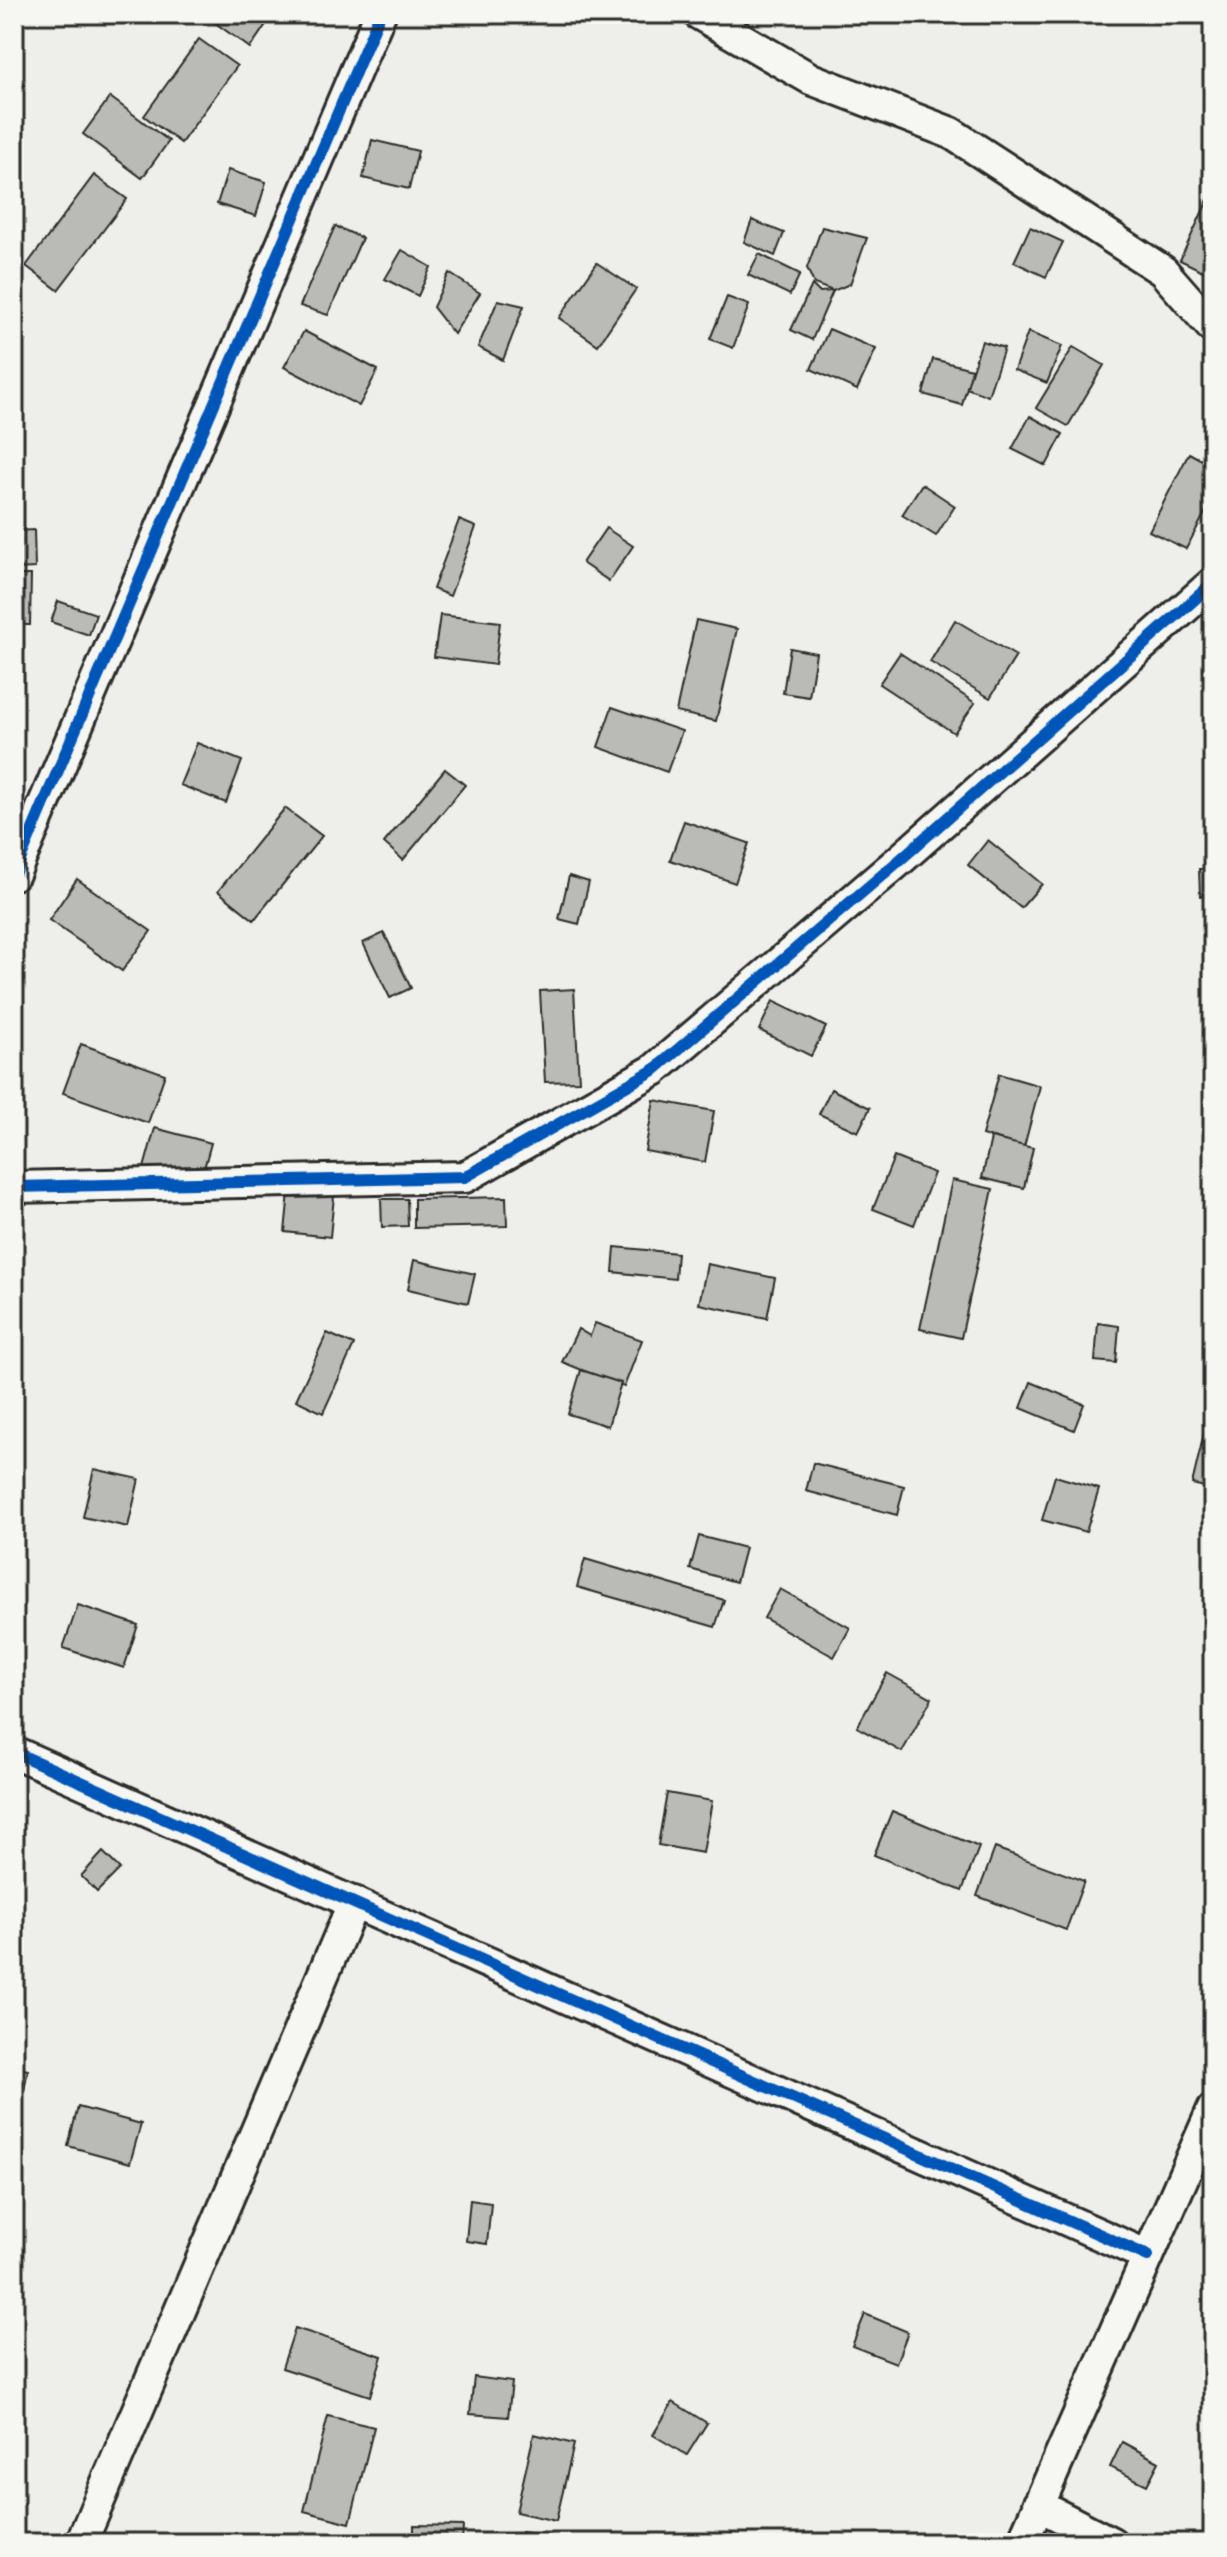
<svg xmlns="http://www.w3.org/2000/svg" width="1227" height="2557" viewBox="0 0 1227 2557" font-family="Mali,sans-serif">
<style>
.building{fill:#babab7;stroke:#2b2b2b;stroke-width:2}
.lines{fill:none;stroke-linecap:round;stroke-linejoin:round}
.street-casing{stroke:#2b2b2b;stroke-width:36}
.street{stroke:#f6f6f2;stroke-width:30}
.cycleway-casing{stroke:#f6f6f2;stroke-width:17}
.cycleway{stroke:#0057b8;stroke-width:12}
</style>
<rect width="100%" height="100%" fill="#eeeeea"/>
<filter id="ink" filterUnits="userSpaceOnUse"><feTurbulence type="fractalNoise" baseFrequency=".0125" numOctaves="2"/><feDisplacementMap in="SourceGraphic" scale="16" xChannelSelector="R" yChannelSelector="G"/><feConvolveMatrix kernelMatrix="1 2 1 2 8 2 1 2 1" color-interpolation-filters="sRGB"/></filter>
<g filter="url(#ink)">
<g class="building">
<polygon points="203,14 273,14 250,48"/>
<polygon points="199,39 237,66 181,143 144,116"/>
<polygon points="110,97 169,141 142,178 83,134"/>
<polygon points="372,140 418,151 409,189 363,178"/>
<polygon points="228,170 266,182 256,216 217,204"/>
<polygon points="94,175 127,199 58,290 26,266"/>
<polygon points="1213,189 1213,272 1211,275 1180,260"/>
<polygon points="752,220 784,233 775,256 744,242"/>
<polygon points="335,226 362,238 328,315 300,306"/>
<polygon points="822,227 867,238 850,284 833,291 814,284 807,268"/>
<polygon points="1030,227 1063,242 1046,277 1014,262"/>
<polygon points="402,250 431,267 418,296 385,279"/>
<polygon points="759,254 800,274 790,295 748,275"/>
<polygon points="597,263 636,289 598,345 559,318"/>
<polygon points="449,273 480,293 454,334 433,307"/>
<polygon points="812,285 819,292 833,291 812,340 791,330"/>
<polygon points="727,297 749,305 733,348 710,339"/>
<polygon points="498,300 524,306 503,360 478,347"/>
<polygon points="14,308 23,308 25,341 14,342"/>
<polygon points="829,329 876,349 857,390 811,369"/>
<polygon points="304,331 378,370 359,406 284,367"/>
<polygon points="1028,332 1062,346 1047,383 1014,370"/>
<polygon points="982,341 1004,348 988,396 966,388"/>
<polygon points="1073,347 1104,365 1068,426 1036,408"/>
<polygon points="933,359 972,369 962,405 923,394"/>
<polygon points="1030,416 1063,434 1046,466 1012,449"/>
<polygon points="1189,453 1213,466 1213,498 1186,549 1149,531"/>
<polygon points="922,484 955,506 936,536 902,515"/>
<polygon points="459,520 476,527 450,596 433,589"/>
<polygon points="606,528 633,546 609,581 582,563"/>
<polygon points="34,530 35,568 14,569 14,531"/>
<polygon points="14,575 31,575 30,625 14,625"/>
<polygon points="58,601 96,614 89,635 51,622"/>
<polygon points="440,615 500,622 495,665 434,657"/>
<polygon points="696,620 737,629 716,721 676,712"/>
<polygon points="955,620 1016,656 990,698 930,662"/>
<polygon points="790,648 816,653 809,697 783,693"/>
<polygon points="900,653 975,703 954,733 879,684"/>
<polygon points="612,707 682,731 667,772 598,747"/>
<polygon points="197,743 242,761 226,803 180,785"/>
<polygon points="445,769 465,785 403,860 384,843"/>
<polygon points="285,808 322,836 254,920 218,891"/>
<polygon points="684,821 749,843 735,883 670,860"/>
<polygon points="988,840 1042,884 1021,908 968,865"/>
<polygon points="1199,869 1213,869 1213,895 1200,896"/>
<polygon points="569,876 589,882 579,924 559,919"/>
<polygon points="77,879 151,931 122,971 49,920"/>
<polygon points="384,933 411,988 390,998 363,943"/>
<polygon points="574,989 579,1081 545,1082 540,991"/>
<polygon points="773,1001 826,1027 811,1056 759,1030"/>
<polygon points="81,1044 165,1074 148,1123 63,1093"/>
<polygon points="999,1074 1040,1086 1024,1147 982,1135"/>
<polygon points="831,1089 870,1108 858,1132 819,1114"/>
<polygon points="654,1100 714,1111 705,1162 645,1151"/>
<polygon points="155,1128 211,1143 200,1183 144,1168"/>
<polygon points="991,1138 1033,1148 1024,1188 982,1178"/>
<polygon points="894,1157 934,1173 914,1225 873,1209"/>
<polygon points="952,1180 993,1189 961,1338 920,1329"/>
<polygon points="289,1192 334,1196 330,1237 285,1232"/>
<polygon points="506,1197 507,1226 414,1228 414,1199"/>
<polygon points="381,1199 407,1199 408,1226 382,1227"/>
<polygon points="615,1247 677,1253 675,1279 613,1272"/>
<polygon points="414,1260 475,1274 468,1303 408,1289"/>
<polygon points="707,1264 775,1278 767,1318 699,1304"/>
<polygon points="595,1323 642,1340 624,1387 562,1362 578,1329 590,1336"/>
<polygon points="1098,1323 1119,1326 1116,1363 1095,1361"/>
<polygon points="327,1333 354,1345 323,1413 296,1400"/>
<polygon points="581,1370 621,1383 608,1426 568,1414"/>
<polygon points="1031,1382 1084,1404 1074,1430 1021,1408"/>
<polygon points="1212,1400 1213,1400 1213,1489 1192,1484"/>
<polygon points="813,1463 904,1486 897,1515 806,1491"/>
<polygon points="94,1469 139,1479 128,1527 83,1517"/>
<polygon points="1055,1476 1099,1489 1086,1532 1042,1520"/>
<polygon points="699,1536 745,1548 736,1582 690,1569"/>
<polygon points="585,1559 724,1600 715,1627 577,1587"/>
<polygon points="780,1589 850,1628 834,1657 764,1618"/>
<polygon points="78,1605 138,1625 124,1668 63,1648"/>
<polygon points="887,1673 932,1698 902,1752 857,1727"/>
<polygon points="667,1793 712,1801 703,1853 658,1845"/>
<polygon points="892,1811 979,1847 962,1891 874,1855"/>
<polygon points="995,1848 1084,1881 1066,1930 977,1896"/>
<polygon points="103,1852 120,1869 97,1892 81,1876"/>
<polygon points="14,2067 28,2070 20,2109 14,2108"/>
<polygon points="78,2107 141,2124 130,2163 68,2146"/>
<polygon points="470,2200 491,2203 487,2244 466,2241"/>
<polygon points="865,2314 908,2332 896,2363 852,2346"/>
<polygon points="295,2328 382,2356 370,2396 282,2368"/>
<polygon points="474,2377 512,2382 508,2417 470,2414"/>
<polygon points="673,2402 707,2423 687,2455 653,2435"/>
<polygon points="328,2416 374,2427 350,2523 304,2511"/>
<polygon points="534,2434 574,2444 556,2521 516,2512"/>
<polygon points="1122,2442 1159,2462 1147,2485 1110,2467"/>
<polygon points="414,2525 463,2526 462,2543 414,2543"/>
<polygon points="521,2532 552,2536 551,2543 520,2543"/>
</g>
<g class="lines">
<g class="street-casing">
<g id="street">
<polyline points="699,14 811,79 951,133 1163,271 1213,328"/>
<polyline points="14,874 380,14"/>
<polyline points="14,1187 465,1177 654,1070 901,859 1213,583"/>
<polyline points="14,1752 1148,2256"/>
<polyline points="1038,2505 1112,2543"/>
<polyline points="81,2543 354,1902"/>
<polyline points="1022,2543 1213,2109"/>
</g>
</g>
<use href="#street" class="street"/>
<g class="cycleway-casing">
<g id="cycleway">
<polyline points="14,874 380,14"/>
<polyline points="14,1187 465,1177 654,1070 901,859 1213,583"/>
<polyline points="14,1752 1148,2256"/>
</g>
</g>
<use href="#cycleway" class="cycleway"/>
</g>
</g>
<rect width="1227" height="2557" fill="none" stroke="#f6f6f2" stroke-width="48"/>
<rect x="24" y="24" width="1179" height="2509" fill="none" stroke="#2b2b2b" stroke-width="3" filter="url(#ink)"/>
</svg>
